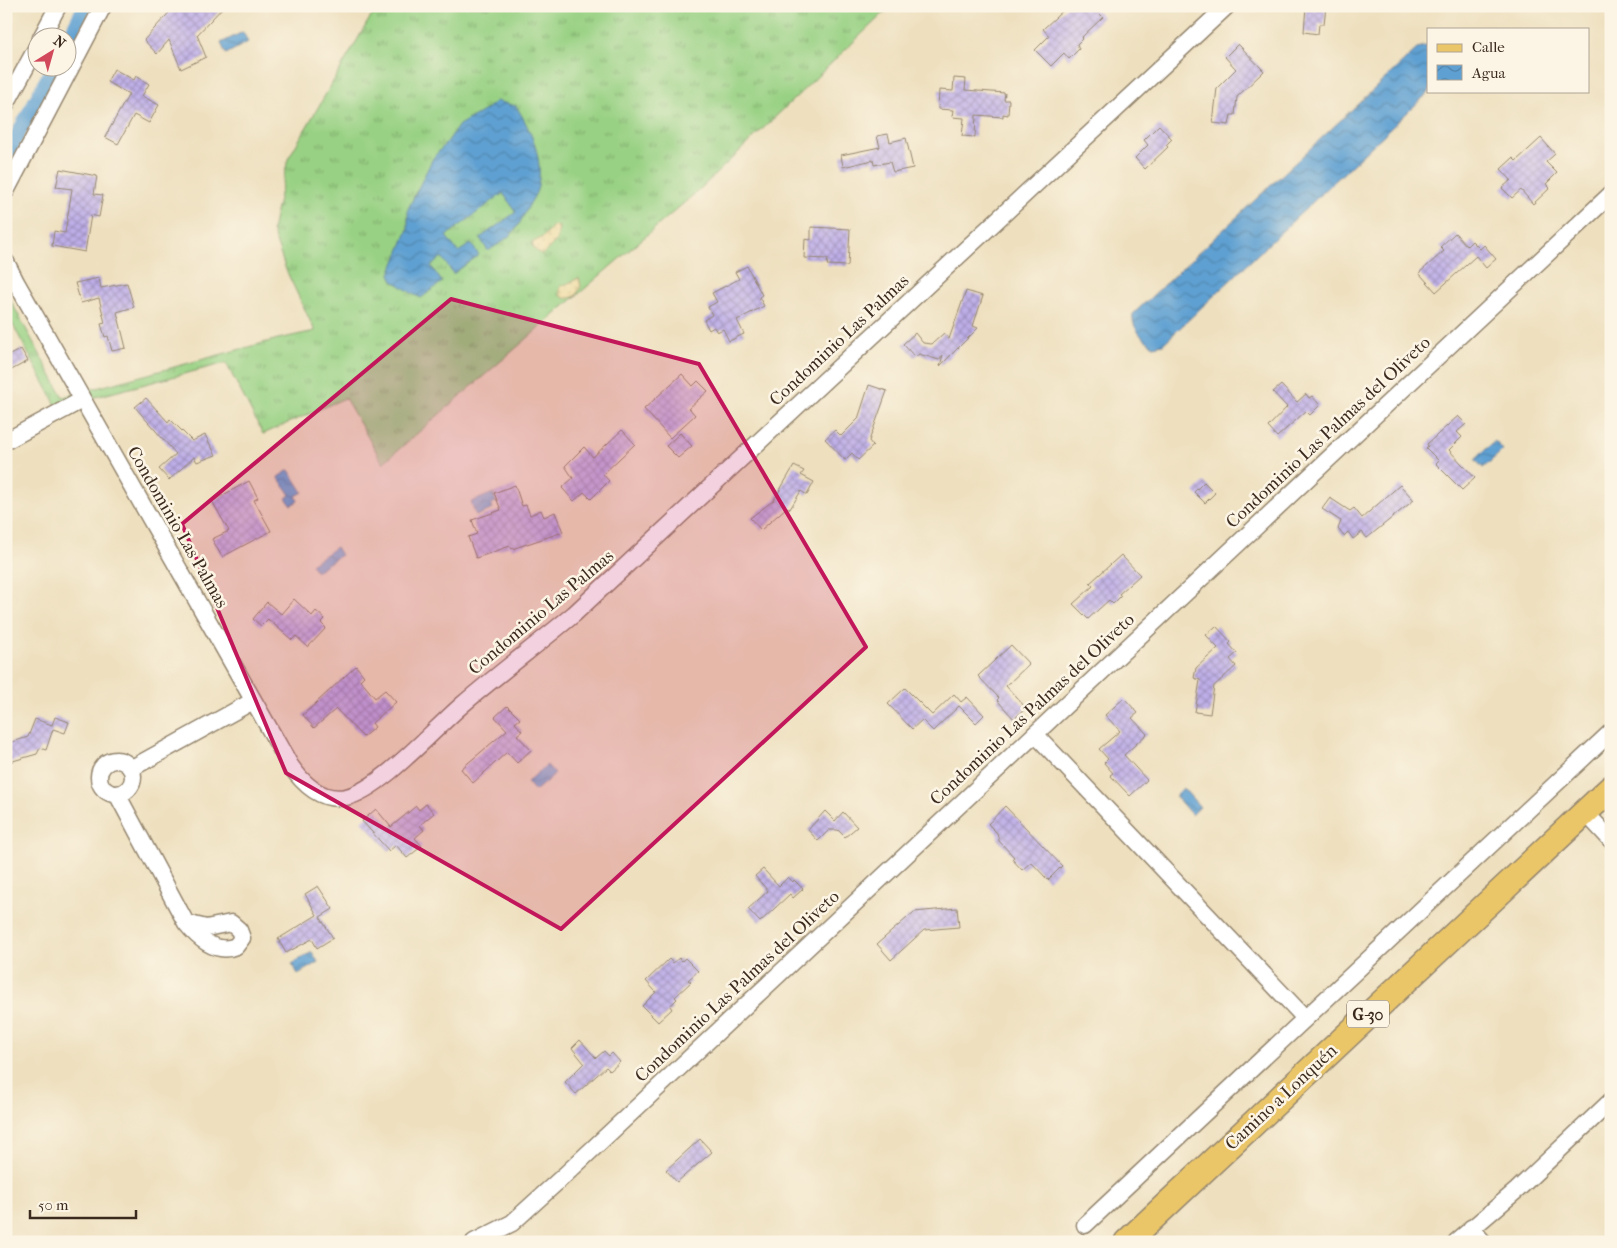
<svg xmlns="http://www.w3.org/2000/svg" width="1617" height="1248" viewBox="0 0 1617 1248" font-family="'IM FELL French Canon',serif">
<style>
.grass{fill:url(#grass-tufts);stroke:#6a7e51}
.sand{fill:url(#sand-dots);stroke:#94825e}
.water{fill:url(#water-waves);stroke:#4c6578}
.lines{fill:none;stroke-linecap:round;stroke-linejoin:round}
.canal{stroke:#5ea0d2;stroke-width:15}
.building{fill:url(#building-cross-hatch)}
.minor-casing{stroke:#94856e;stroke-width:19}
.primary-casing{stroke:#94856e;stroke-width:28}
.minor{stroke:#fff;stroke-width:16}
.primary{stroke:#ebc669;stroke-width:25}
.marked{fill:#c2185b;fill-opacity:0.2;stroke:#c2185b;stroke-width:4;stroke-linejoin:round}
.labels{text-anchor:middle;stroke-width:5;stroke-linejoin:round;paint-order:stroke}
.shield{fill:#fcf5e5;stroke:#75675a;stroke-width:1}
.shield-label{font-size:16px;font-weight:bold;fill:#3b2a1e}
.street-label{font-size:18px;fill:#3b2a1e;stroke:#fcf5e5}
</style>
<defs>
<pattern id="grass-tufts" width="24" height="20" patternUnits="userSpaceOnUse" patternTransform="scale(1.25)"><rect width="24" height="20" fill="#99d184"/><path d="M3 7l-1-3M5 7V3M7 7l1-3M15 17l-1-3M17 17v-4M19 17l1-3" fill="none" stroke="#7eaa6b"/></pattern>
<pattern id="sand-dots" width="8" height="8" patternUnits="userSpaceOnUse" patternTransform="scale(1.25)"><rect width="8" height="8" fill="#eeda9e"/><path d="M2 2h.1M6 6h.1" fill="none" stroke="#cdbb88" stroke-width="1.8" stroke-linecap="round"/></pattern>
<pattern id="water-waves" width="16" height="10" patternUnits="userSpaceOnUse" patternTransform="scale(1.25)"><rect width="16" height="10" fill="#5ea0d2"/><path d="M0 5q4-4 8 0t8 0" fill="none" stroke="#4f83aa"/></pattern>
<pattern id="building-cross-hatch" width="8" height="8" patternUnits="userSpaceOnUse" patternTransform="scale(1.25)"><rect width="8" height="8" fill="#beaee8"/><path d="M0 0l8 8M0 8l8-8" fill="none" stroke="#9c8ebb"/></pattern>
</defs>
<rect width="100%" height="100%" fill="#fcf5e5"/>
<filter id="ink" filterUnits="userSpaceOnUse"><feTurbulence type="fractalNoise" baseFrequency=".02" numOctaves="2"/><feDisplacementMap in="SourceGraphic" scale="10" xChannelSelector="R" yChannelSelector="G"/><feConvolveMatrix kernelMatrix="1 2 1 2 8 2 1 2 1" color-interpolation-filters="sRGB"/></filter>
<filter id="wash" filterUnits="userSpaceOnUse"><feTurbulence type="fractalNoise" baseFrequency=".0096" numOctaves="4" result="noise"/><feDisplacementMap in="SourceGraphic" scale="20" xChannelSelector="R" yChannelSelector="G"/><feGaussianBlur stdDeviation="1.12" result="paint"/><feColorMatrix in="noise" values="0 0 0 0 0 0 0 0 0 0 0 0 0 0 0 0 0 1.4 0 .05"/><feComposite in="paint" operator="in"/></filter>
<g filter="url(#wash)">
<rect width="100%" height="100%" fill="#eee0bf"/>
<polygon class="grass" points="383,6 891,6 699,190 383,463 345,398 263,434 226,363 57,407 6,312 6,292 63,397 278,339 315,331 286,270 272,230 288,159 370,18"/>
<g class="sand">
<polygon points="554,225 559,227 557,240 542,255 534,249 532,243 543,237"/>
<polygon points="579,278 581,286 576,296 566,299 560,295 560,287"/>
</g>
<g class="water">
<polygon points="243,32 248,42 226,54 221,43"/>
<path d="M1425,46L1428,47L1430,91L1163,344L1154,346C1144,340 1131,328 1133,314L1418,48Z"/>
<path d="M496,101L516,106C531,130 545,161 537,190C535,196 531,201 528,207C515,233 514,234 488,251L480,238L516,212L503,193L446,236L458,252L471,244L479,255L453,274L442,257L431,266L442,282L421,298C411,294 404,287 393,281L390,274L408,229V209L433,158L448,141L459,125L485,110Z"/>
<polygon points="1495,441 1503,450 1483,468 1475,459"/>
<polygon points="289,470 303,492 296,496 298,501 291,505 286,498 290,495 278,477"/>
<polygon points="493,493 496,502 491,504 493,509 476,516 471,502"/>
<polygon points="336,547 341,555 316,571 311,564"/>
<polygon points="547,765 555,774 535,791 527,782"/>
<polygon points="1183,788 1200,807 1192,815 1175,796"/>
<polygon points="312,952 318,962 298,974 292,964"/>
</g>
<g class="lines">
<g class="canal">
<polyline points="68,40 85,6"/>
<polyline points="6,157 53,68"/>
</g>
</g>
<g id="blocks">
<g class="building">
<polygon points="175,6 224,6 197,35 206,57 181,69 169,40 157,54 144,40"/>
<polygon points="1068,6 1092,6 1103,17 1082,37 1083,38 1077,44 1079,49 1069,59 1064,53 1051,66 1035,50 1049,36 1043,29"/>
<polygon points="1306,6 1326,6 1324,24 1319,24 1318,34 1304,32"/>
<polygon points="1238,44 1264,71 1237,97 1235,115 1231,115 1229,125 1213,123 1217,88 1236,69 1225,57"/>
<polygon points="114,69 134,80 136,76 149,84 142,96 159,105 149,123 134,115 118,144 105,137 129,94 107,82"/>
<polygon points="954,78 966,79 965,90 1005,93 1004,100 1009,100 1008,115 1003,114 1003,117 976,115 975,137 962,136 964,118 952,117 953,110 938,109 939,90 953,91"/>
<polygon points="1159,125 1172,139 1166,145 1168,147 1145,169 1135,158 1148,145 1144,140"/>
<polygon points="888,134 890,142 906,138 913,168 893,172 890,162 874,165 873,160 843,167 841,155 880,147 877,136"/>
<polygon points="1541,138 1555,154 1546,162 1557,173 1546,184 1550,188 1533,204 1521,190 1512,198 1502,188 1511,180 1501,169 1513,158 1516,161"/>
<polygon points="60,169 97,176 94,194 103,195 99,217 91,215 85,252 52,246 54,231 65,233 72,189 56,187"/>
<polygon points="811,227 850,229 848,266 827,265 828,259 804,258 805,239 811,240"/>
<polygon points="1455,233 1467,246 1472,241 1480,249 1484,245 1496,259 1486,268 1476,256 1436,292 1419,273 1444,251 1440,247"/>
<polygon points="747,266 762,295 759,297 764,306 737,320 744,334 729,341 723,329 717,332 714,327 709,330 704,320 712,315 708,307 717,302 712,293 739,279 735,272"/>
<polygon points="99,278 101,288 127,283 134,307 117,312 126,348 112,351 108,336 105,337 101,324 105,323 99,298 81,303 75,283"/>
<polygon points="966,291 983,296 973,326 978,328 940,366 943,355 939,360 919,354 915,357 903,344 915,333 923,343 932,344 944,333 949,339"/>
<polygon points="21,349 28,361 6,373 6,357"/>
<polygon points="682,374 693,386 698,381 708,391 689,408 695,415 670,438 644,409"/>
<polygon points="869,385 887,391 869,441 873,446 858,460 852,453 845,460 825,439 835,430 841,436 858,419"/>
<polygon points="1281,385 1297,402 1306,394 1309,398 1312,396 1320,405 1310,415 1306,411 1277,437 1268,427 1287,407 1273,392"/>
<polygon points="146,398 168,422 170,419 192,441 205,435 216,455 197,462 194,457 169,480 159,469 176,454 135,407"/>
<polygon points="1458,416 1466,424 1457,432 1462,437 1449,450 1475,478 1462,490 1436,464 1439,461 1426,448 1428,446 1427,444"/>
<polygon points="622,430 635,444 603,474 609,481 591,499 584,492 574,501 562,488 573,478 565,466 584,447 593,457"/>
<polygon points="680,433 692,446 678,458 666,446"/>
<polygon points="794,466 804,471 801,475 814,482 807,495 801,491 790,509 787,507 761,530 750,518 774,500"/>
<polygon points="249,481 258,498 254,500 271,531 222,557 212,539 229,531 212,501"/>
<polygon points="1204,482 1215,493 1205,503 1194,492"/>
<polygon points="515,485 522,506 526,505 530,515 541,510 544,517 555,512 563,532 512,549 510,546 476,558 468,537 477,534 472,520 501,510 494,493"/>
<polygon points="1400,485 1414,500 1367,538 1362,532 1353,539 1348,532 1344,536 1338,529 1341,521 1322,509 1330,498 1350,511 1354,508 1362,518"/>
<polygon points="1121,555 1140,575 1119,594 1121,596 1113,604 1109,600 1088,619 1073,604 1093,586 1090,583"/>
<polygon points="294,599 312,616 316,611 325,619 321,623 326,628 308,647 296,636 292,640 268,619 261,626 253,619 267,602 281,614"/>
<polygon points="1216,626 1231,642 1229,644 1237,653 1230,659 1236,666 1214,686 1210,714 1195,712 1200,680 1194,678 1196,668 1218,648 1206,635"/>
<polygon points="1011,645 1029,664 1006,686 1026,708 1014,719 997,700 999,698 978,676"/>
<polygon points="356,666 364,676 360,680 375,698 385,690 396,702 372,723 375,727 363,737 336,709 314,728 303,715"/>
<polygon points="905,688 932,715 954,694 961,702 967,697 984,715 976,723 959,706 933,731 922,720 912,729 888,704"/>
<polygon points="1124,698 1138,713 1132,718 1147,734 1124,755 1147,780 1130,796 1110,775 1113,773 1104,763 1108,759 1099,749 1120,731 1105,715"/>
<polygon points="507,706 520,719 515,723 522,731 517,735 531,750 517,763 507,752 473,783 461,769 507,730 495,717"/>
<polygon points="55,717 69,722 65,733 53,729 46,750 40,748 37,754 6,763 6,744 28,737 35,719 52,725"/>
<polygon points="426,804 434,813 420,825 424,830 415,838 422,846 407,858 396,845 389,851 362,821 376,809 391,827 416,806 419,810"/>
<polygon points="1005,806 1062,866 1048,880 1031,862 1022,870 1012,859 1014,857 999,841 997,833 988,824"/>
<polygon points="825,811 835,821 843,812 857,827 845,837 838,830 829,830 818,841 808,830"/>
<polygon points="763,869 779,886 788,877 793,882 794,880 803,889 793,898 790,894 760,922 748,909 768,891 755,876"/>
<polygon points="318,886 333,909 320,917 333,938 317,948 312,939 286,953 278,939 317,915 305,894"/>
<polygon points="957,908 959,927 924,930 891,960 877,944 914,912"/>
<polygon points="679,958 682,961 685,958 698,971 688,980 691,982 675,997 677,999 670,1006 672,1009 658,1022 642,1006 656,992 646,981 669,959 673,963"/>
<polygon points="580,1040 596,1058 604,1051 609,1056 612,1053 620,1062 610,1071 606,1067 576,1094 565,1082 584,1063 572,1048"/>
<polygon points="700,1139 712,1152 677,1182 666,1170"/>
</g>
</g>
</g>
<g filter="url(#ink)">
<use href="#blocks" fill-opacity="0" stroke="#94856e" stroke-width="1"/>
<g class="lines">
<g class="minor-casing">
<g id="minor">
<polyline points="41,38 58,6"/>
<polyline points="6,104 38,45"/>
<polyline points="6,191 103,6"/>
<path d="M6,262L16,282L290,765C303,784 321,802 346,797C380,790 434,729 462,705C498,674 537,645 574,614L1227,6"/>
<polyline points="6,441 82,400"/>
<polyline points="1035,734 1304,1017"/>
<circle cx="116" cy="777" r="17"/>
<polyline points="132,768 253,701"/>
<path d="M117,794L186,923C197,937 216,955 236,946L242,938L239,930L231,923L206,928L186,923"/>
<polyline points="1585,812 1611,840"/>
<polyline points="1085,1225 1611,732"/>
<polyline points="1471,1228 1483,1242"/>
<polyline points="474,1242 512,1223 567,1173 1611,194"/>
<polyline points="1456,1242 1517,1190 1611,1101"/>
</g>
</g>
<g class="primary-casing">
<polyline id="primary" points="1127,1242 1611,788"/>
</g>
<use href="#minor" class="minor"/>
<use href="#primary" class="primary"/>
</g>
</g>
<path class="marked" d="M451,299L699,364L866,647L561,929L286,773L182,524Z"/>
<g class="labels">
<rect class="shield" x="1347" y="1000.5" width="42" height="27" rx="4"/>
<g class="shield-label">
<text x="1368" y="1020">G-30</text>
</g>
<g class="street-label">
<text transform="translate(839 340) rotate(-43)" y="6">Condominio Las Palmas</text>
<text transform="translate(1328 432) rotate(-43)" y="6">Condominio Las Palmas del Oliveto</text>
<text transform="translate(178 527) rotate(60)" y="6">Condominio Las Palmas</text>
<text transform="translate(541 612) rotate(-40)" y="6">Condominio Las Palmas</text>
<text transform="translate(1032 709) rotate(-43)" y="6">Condominio Las Palmas del Oliveto</text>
<text transform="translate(737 986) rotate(-43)" y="6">Condominio Las Palmas del Oliveto</text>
<text transform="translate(1281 1097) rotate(-43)" y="6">Camino a Lonquén</text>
</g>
</g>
<rect width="1617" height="1248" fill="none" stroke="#fcf5e5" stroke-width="25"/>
<rect x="1427" y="28" width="162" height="65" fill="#fcf5e5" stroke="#afa495"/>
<rect x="1437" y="44" width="25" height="8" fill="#ebc669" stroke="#afa495"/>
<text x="1472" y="52" font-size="15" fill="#3b2a1e">Calle</text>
<rect x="1437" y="65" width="25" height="15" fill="url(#water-waves)" stroke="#afa495"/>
<text x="1472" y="78" font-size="15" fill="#3b2a1e">Agua</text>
<g transform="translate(52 52) rotate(37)"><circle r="24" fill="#fcf5e5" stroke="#afa495"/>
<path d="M0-4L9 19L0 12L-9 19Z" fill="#d1495b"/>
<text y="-8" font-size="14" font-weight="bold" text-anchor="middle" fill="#3b2a1e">N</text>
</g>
<path d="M30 1210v8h106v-8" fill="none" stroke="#3b2a1e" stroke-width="2.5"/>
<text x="38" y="1210" font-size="15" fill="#3b2a1e" stroke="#fcf5e5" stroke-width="4" paint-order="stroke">50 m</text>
</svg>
